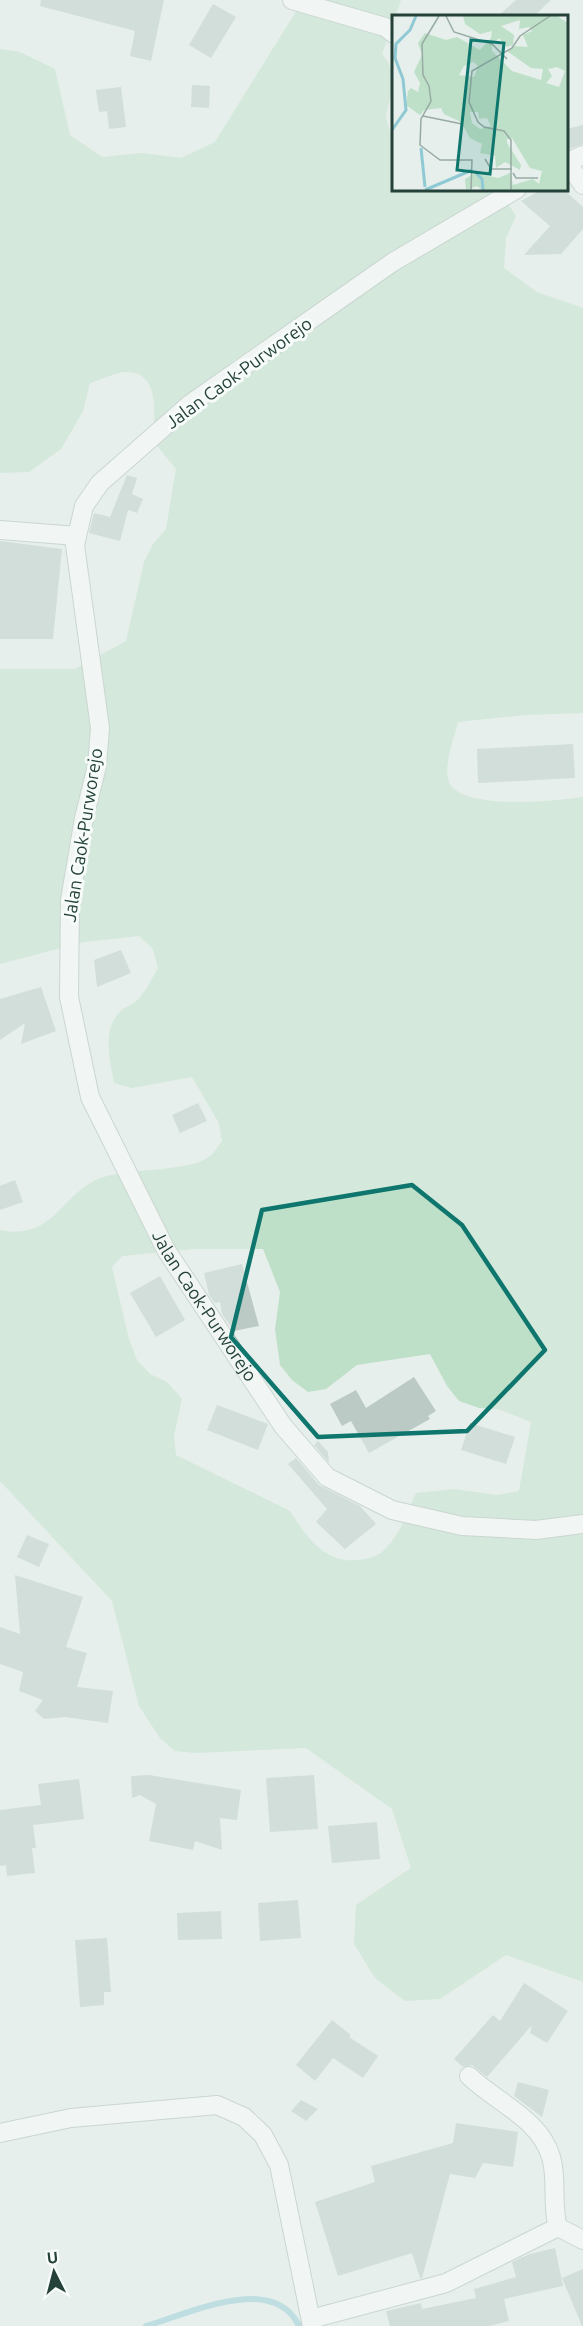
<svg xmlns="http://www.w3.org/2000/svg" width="583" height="2326" viewBox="0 0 583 2326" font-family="Ubuntu,sans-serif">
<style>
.green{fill:#bfe0c8;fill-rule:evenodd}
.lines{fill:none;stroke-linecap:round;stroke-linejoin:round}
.stream{stroke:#8ec9d4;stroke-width:6}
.building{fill:#bbcac4}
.minor-casing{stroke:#a8b8b2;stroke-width:20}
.minor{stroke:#fff;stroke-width:18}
.marked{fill:none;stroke:#0f766e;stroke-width:4.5;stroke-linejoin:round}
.labels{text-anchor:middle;stroke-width:6;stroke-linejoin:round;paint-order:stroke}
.street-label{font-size:18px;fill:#24423a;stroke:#f7fbf9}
.inset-river{fill:none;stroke:#8ec9d4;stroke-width:3}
.inset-road{fill:none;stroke:#98aaa4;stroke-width:1.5}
.view{fill:#0f766e;fill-opacity:0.15;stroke:#0f766e;stroke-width:3}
.inset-edge{fill:none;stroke:#24423a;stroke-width:3}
</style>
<rect width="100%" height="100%" fill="#e6efeb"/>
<path class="green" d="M303,0H401L382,54L388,62L394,77L386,117L394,145V189H486L508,204L516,216L506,238L504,268L537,292L583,308V713L525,715L458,722C454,739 443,765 449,782C460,811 558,801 583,797V1982L506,1955L440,1999L405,2001L375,1978L354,1944L356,1905L411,1868L392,1809L306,1748L195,1753L175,1751L160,1738L139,1706L112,1601L0,1481V1230C53,1241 61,1195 98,1179C127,1167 190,1173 210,1156C215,1152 218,1146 222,1141L219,1123L192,1077L132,1088L114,1083C110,1060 101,1028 122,1010C125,1007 130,1005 134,1003C145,994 151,980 158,968L153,949L139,936L84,942L0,964V669H75L126,641L144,562L153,544L166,529L176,469L153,441C154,419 162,371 126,372C115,372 101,380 90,383L83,411L61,449L29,472L0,473V49L20,52L55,69L70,135L102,157L142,153L181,158L215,142ZM195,1249H263L280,1292L275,1329L280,1365L292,1380L308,1392L326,1389L357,1365L430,1354L447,1386L459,1401L479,1408L498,1409L531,1422L519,1491L497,1495L454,1489L416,1493C408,1511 401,1532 387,1547C380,1556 369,1559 358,1560C326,1564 306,1537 290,1511L176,1455L174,1436L182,1399L167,1382L150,1374L137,1360L129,1339L112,1267L122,1256Z"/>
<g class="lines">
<path class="stream" d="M146,2326C188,2314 271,2273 298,2324L305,2326"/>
</g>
<g class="building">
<polygon points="41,0 164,0 151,61 130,56 135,31 40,6"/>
<polygon points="516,0 551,0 534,16 498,16"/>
<polygon points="213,4 236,17 211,58 189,45"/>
<polygon points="192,85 210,86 209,108 191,107"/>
<polygon points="121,87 126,127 109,129 107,111 99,112 96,90"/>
<polygon points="583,125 583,144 567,150 567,129"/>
<polygon points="543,189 563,189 583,207 583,229 561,254 524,255 550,226 521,201"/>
<polygon points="127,475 137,478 132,494 143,499 137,513 128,510 120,541 89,533 94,513 110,517"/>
<polygon points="0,541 62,549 53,639 0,639"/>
<polygon points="573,744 575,778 478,783 477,749"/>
<polygon points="121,950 131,973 97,987 94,960"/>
<polygon points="41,987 56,1031 21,1044 25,1023 0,1040 0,999"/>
<polygon points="198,1103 207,1121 180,1133 172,1115"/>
<polygon points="15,1180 23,1202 0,1210 0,1186"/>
<polygon points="242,1264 259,1326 234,1331 222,1314 220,1302 215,1303 209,1295 204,1273"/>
<polygon points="160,1276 185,1320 156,1337 130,1293"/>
<polygon points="414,1377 436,1411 428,1416 430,1419 369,1453 351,1421 342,1426 330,1404 356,1390 366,1408"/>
<polygon points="217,1405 268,1424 258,1450 207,1430"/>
<polygon points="470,1423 515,1437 506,1464 461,1450"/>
<polygon points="318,1441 328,1452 329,1463 314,1445"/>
<polygon points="296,1458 319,1485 360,1506 376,1524 345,1549 316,1522 327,1509 288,1464"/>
<polygon points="27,1535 49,1544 39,1567 17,1557"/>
<polygon points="15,1575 83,1597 66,1647 87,1653 77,1687 113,1691 108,1723 65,1717 44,1719 35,1711 43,1700 19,1691 23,1672 0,1664 0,1627 20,1634"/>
<polygon points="149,1775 241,1790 237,1820 220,1818 222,1850 195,1841 193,1850 149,1841 156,1804 140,1795 132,1798 131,1776"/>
<polygon points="314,1775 318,1829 270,1832 266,1778"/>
<polygon points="79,1779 84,1819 33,1825 36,1848 32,1848 35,1873 7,1876 6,1865 0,1866 0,1810 41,1805 38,1784"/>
<polygon points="377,1822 380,1859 332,1863 328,1826"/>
<polygon points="298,1900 301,1938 260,1941 258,1903"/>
<polygon points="221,1911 222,1939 178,1940 177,1913"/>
<polygon points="107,1938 111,1992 104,1992 104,2005 80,2007 75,1940"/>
<polygon points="524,1983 568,2011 547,2043 530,2033 532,2025 487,2077 472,2065 463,2067 454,2059 493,2015 500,2021"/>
<polygon points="332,2020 351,2035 349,2037 378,2056 363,2078 333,2058 315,2081 296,2065"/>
<polygon points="518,2082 549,2090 542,2117 514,2096"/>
<polygon points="301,2100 318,2109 306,2121 291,2111"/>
<polygon points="456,2123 518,2132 513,2167 483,2163 475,2178 450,2174 422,2278 420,2278 412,2253 338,2276 315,2202 375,2182 371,2166 453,2143"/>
<polygon points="555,2248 563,2286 504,2299 509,2321 489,2326 390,2326 386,2311 421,2303 422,2309 476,2298 474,2289 516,2277 512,2262 530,2254"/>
<polygon points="583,2269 583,2326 582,2326 562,2278"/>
</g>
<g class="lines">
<g class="minor-casing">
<g id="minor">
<polyline points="292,0 385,27 394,34"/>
<polyline points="566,161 583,185"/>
<polyline points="566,163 583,155"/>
<path id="s1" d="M517,189L393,262L190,404L100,483L84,506L75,545L100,728L97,766L84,818L70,900L69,997L90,1097L166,1250L283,1426L327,1477L392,1510L462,1526L536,1530L583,1524"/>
<polyline points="0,530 77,536"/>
<path d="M469,2076C496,2102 540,2119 551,2157C558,2179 551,2205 558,2227L583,2240"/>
<polyline points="0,2133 71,2118 217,2105 244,2117 263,2135 279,2165 312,2326"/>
<polyline points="311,2319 446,2283 558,2227"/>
</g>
</g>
<use href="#minor" class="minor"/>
</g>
<path d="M0 0H583V2326H0ZM412,1185L462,1225L545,1350L467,1431L318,1437L231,1337L262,1210Z" fill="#e6efeb" fill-opacity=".55" fill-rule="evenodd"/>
<path class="marked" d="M412,1185L462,1225L545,1350L467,1431L318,1437L231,1337L262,1210Z"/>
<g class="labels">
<g class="street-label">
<text transform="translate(239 373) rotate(-36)" y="6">Jalan Caok-Purworejo</text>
<text transform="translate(83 835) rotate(-81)" y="6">Jalan Caok-Purworejo</text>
<text dy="6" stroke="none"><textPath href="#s1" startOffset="1377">Jalan Caok-Purworejo</textPath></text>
</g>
</g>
<g transform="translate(392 15)">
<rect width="176" height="176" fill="#e6efeb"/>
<path d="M71,1H165L176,8L175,175H90L85,171L74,175L73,164L83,158L106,163L118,158L121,170L141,164L147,169L150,156L138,153L120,123L115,124V128L129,150L128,155L113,147L104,153L103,141L88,138L90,129L78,123L69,107L52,99L49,93L32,95L28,100L14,90L16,76L19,73L26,77L28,68L22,57L30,40L26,28L33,18L54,25L65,22L88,35L99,23L100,16L88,19L73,9ZM128,5L127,14L137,12L140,16L131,20L136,32L123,31L115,36L139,53L151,54L149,65L120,56L100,36V30L107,23L115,32L121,30L122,20L109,11ZM82,47L86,52L82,62L67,60L72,51ZM165,52L173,56L167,72L154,68L160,61L156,54ZM78,97H86L87,104L95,103L99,111L88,114L80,108Z" fill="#bfe0c8" fill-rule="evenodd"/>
<path class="inset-river" d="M0,115L14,95L11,64L3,43L4,29L18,15L24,1M29,133L33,172M84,158L90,164L91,175M33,175L80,155"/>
<path class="inset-road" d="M47,1L30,29L31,60L37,71L39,86L29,104L28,130L48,145H80L79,175M54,1L62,17L100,29L115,44M0,55V81M31,101L70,109M93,144L99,154H120M121,158L124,163H146M119,175V125L112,116L92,112L86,107L77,87L80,56L120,33L128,21L158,1"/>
<path class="view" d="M79,25L112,28L98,159L65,155Z"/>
<rect width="176" height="176" class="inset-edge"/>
</g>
<g transform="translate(54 2272) rotate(354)" stroke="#f7fbf9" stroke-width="4.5" paint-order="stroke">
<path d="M0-4.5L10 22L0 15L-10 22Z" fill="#24423a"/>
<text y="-9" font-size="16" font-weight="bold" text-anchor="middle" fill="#24423a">U</text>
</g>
</svg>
